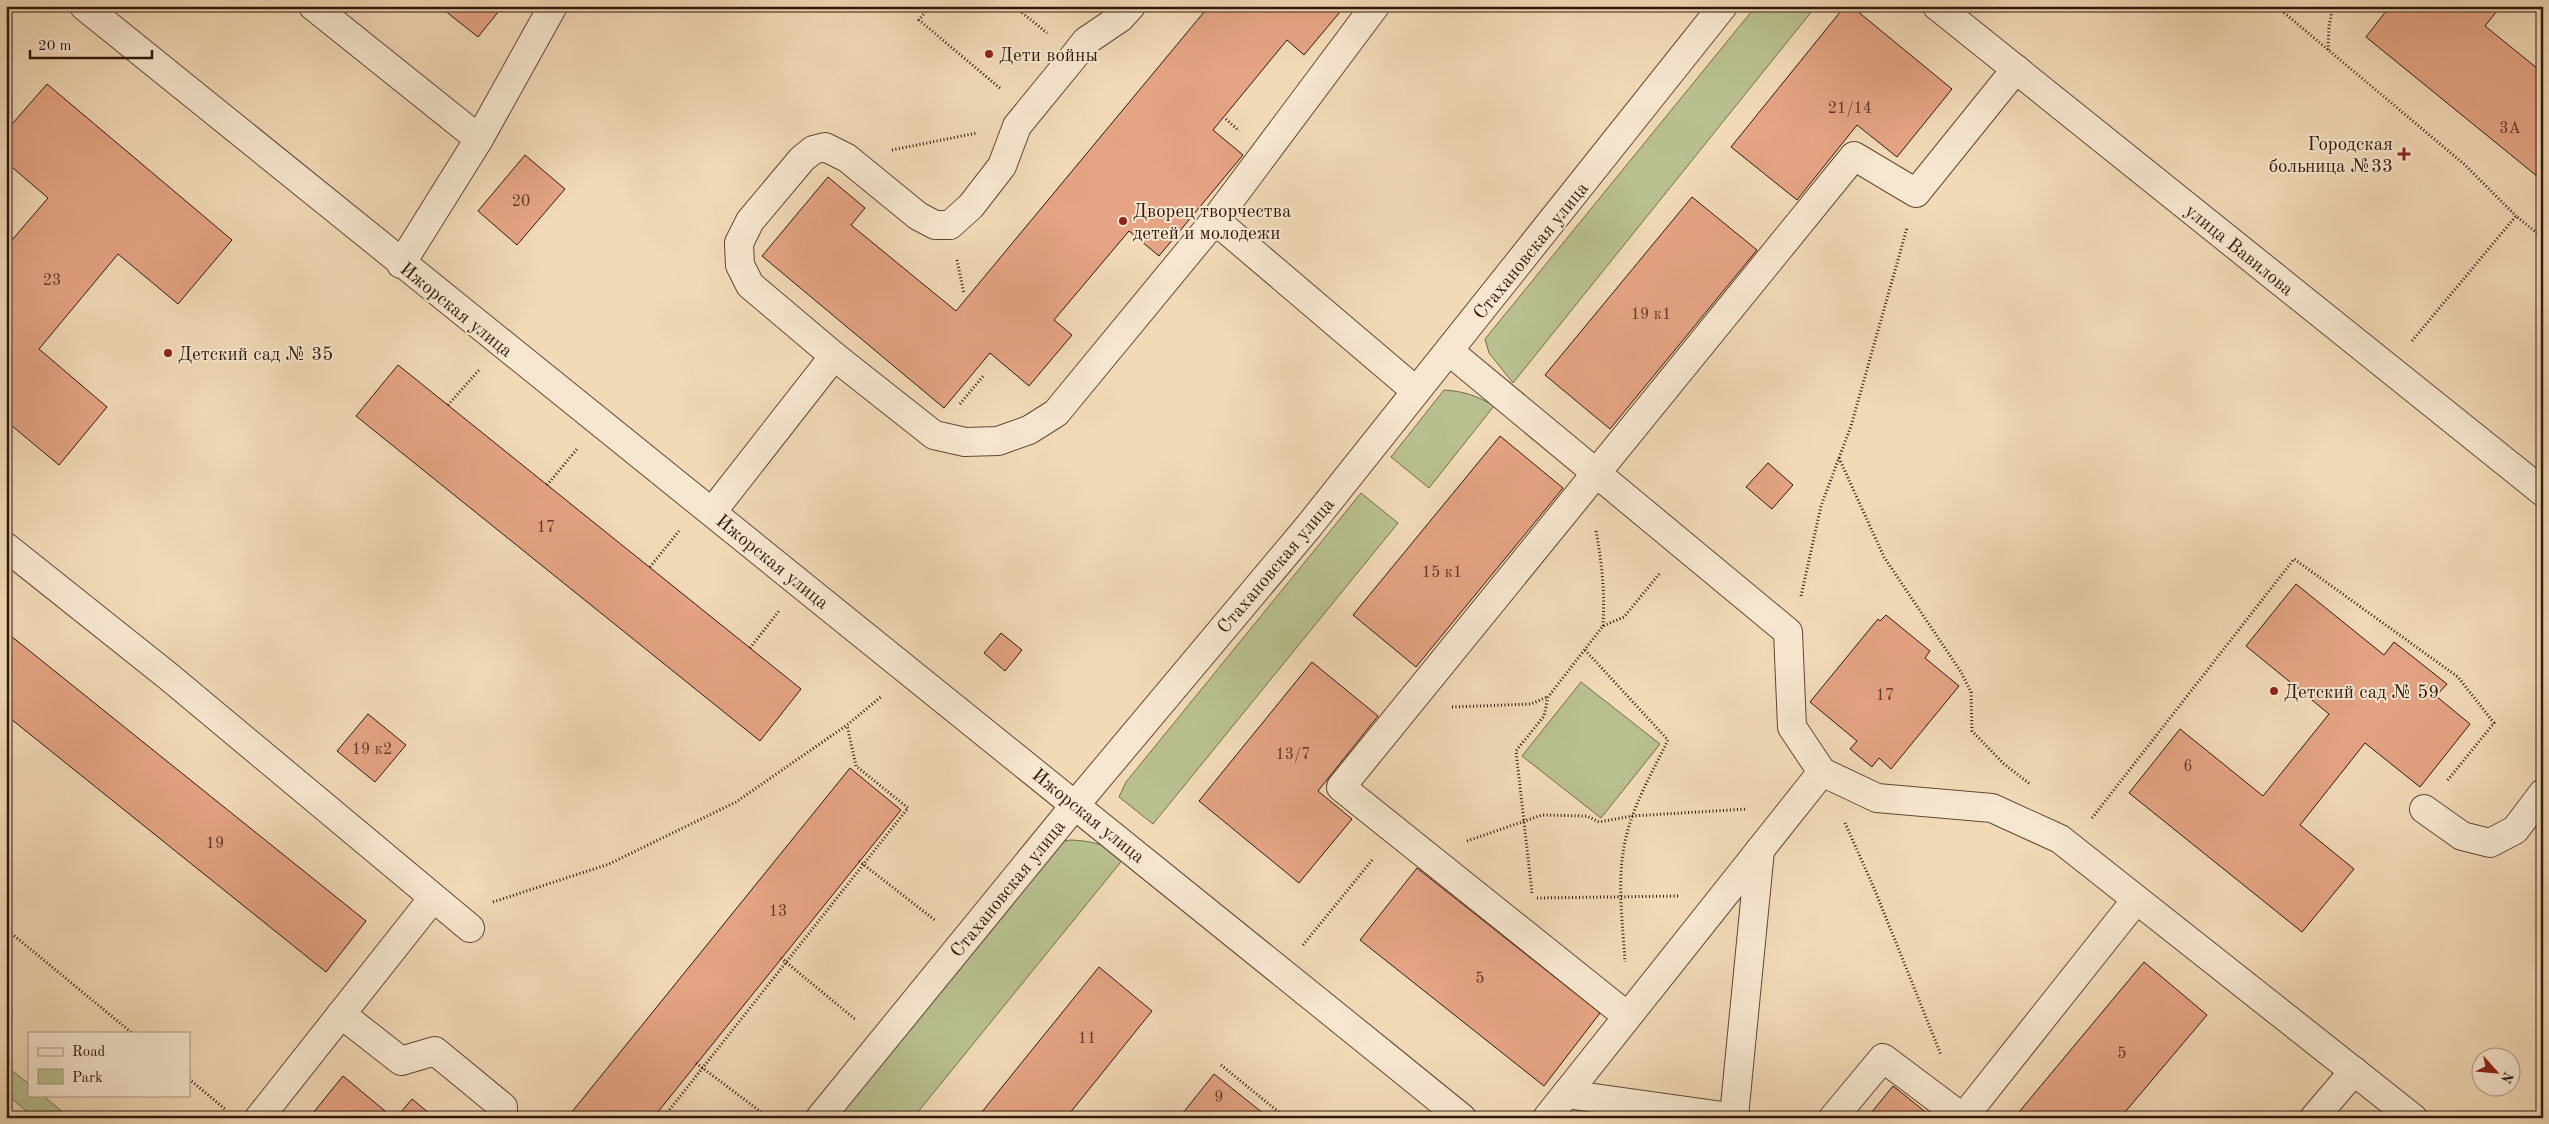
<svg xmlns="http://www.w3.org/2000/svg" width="2549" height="1124" viewBox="0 0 2549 1124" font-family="'Old Standard TT',serif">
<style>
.green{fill:#b9c08f;stroke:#746c4e}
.building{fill:#e5a483;stroke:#2f180c}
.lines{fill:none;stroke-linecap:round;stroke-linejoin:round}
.minor-casing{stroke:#604837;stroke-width:30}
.path{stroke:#2f180c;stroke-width:3;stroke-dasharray:1 2.5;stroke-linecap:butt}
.minor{stroke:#f7e7d0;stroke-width:28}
.poi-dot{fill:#8f2418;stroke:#f7e7d0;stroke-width:2}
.labels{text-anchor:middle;stroke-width:4;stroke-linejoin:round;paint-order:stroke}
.number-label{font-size:16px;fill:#5c3b2a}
.poi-label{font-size:19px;fill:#2f180c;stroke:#f7e7d0;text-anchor:start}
.street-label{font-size:19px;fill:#2f180c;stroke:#f7e7d0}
</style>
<rect width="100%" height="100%" fill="#f2dab7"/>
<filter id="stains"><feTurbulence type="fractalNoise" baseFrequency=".004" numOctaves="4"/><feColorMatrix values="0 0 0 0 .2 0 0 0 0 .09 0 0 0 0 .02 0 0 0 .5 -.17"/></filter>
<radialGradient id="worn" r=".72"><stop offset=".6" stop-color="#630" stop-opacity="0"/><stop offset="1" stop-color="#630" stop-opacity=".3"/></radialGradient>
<g class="green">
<polygon points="1756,6 1816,6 1513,383 1489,353 1485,339"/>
<path d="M1444,390C1463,391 1478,396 1494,406L1429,488L1391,457Z"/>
<polygon points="1361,493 1398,523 1153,824 1119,797 1126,782"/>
<polygon points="1581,682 1660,744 1601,818 1522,756"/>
<path d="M1070,840C1092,841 1106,844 1124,858L913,1118H836L1061,842Z"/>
<polygon points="6,1066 29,1084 29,1095 42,1095 70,1118 35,1118 6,1094"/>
</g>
<g class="building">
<polygon points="439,6 503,6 478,37"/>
<polygon points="1209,6 1345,6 1304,55 1287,40 1213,130 1243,155 1159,256 1129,231 1054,320 1072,335 1029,386 990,353 944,408 762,256 828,177 865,208 851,225 956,311"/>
<polygon points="1845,6 1851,6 1952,89 1897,157 1857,125 1797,200 1731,147"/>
<polygon points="2390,6 2501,6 2485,26 2543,73 2543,181 2366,37"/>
<polygon points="47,84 232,240 178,304 118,254 39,349 107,407 59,465 6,421 6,247 48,198 6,162 6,131"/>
<polygon points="525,155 565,189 517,245 478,211"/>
<polygon points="1692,197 1757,250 1610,429 1545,375"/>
<polygon points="398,365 801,689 760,741 356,416"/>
<polygon points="1500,436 1563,488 1416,667 1353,615"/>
<polygon points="1768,463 1793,485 1772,509 1746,487"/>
<polygon points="2296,584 2384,655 2394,642 2447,684 2436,696 2470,724 2420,787 2365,743 2300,825 2354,869 2302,932 2129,793 2180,729 2263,796 2329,714 2246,646"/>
<polygon points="1886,615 1930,651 1925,658 1959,686 1891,769 1879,758 1872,767 1850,749 1857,741 1810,702 1878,619 1880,621"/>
<polygon points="6,632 366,921 326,972 6,715"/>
<polygon points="1001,633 1022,650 1005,671 984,653"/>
<polygon points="1312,662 1378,716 1318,791 1352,819 1299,883 1199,801"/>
<polygon points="368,714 406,745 375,782 337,751"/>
<polygon points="850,768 901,810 653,1118 567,1118"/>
<polygon points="1417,868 1600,1013 1544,1086 1360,940"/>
<polygon points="2144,962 2207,1015 2120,1118 2014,1118"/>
<polygon points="1099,967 1152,1011 1066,1118 977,1118"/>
<polygon points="1214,1074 1269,1118 1179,1118"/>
<polygon points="343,1076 385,1111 379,1118 309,1118"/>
<polygon points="1893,1086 1933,1118 1867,1118"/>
<polygon points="412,1099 435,1118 396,1118"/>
</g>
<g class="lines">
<g class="minor-casing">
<g id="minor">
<path d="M84,6C542,379 1004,746 1462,1118"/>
<polyline points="313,6 479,139"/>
<polyline points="1131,6 1120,18 1086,41 1075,55 1017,126 1002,166 971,206 950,225 935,225 918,216 847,158 825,147 813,150 802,159 750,221 739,243 740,265 750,285 834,356 934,435 965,442 998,441 1029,430 1056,413 1215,220 1375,6"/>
<polyline points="1937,6 2543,492"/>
<polyline points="1215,220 1416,391"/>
<polyline points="401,264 479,139 553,6"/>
<polyline points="1449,351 1788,632 1792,727 1822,772 1547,1118"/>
<polyline points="712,512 834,356"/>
<polyline points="6,547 168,676 470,928"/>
<polyline points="1822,772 1877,798 1992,808 2060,839 2413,1118"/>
<polyline points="2424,809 2462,836 2490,843 2515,830 2543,793"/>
<polyline points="341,1014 401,1061 435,1051 503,1107 503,1118"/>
<polyline points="1627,1016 1341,787 1854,156 1916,193 2016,69"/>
<polyline points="1566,1094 1737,1118"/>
<polyline points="1734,1116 1760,850"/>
<polyline points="259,1118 433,898"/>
<polyline points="820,1118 1076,804 1309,526 1723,6"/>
<polyline points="1833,1118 1883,1058 1963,1118"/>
<polyline points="1963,1118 2136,900"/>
<polyline points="2314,1118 2354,1071"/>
</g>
</g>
<g class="path">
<polyline points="930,6 919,20 1001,89"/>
<polyline points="1014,6 1047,33"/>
<polyline points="2276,6 2464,164 2516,216"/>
<polyline points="2328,50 2329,26 2333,6"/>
<polyline points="1226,119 1239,131"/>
<polyline points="892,150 977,133"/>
<polyline points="957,260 964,294"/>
<polyline points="2412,341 2516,216 2543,238"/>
<polyline points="960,404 984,375"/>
<polyline points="448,405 479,370"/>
<polyline points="1839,458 1884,557 1961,672 1971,692 1972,731 2004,764 2030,784"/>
<polyline points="547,485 577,449"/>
<path d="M1596,531C1602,563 1605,593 1603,626"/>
<polyline points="650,567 679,531"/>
<polyline points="1801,596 1821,506 1851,426 1907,228"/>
<polyline points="750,648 779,611"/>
<path d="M1585,650L1668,740C1651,775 1631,808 1624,847C1617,884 1623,925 1625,962"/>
<polyline points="1452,707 1531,704 1547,697"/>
<polyline points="2092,818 2294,559 2458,677 2494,723 2447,781"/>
<polyline points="1845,823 1874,888 1941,1055"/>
<polyline points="1467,841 1542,815 1587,816 1599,822 1632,816 1747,809"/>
<polyline points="859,861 936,921"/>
<polyline points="1532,893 1516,751 1544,716 1548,697 1603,626 1624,617 1660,573"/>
<polyline points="1537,898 1679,896"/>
<polyline points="493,902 609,864 736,802 847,725 882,696"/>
<polyline points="6,929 132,1033"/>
<polyline points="1303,945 1373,859"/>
<polyline points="781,958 856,1020"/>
<polyline points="696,1063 769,1118"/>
<polyline points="1221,1065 1286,1118"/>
<polyline points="189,1079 225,1109"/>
<polyline points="663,1118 908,808 856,766 847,725"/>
</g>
<use href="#minor" class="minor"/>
</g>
<g class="poi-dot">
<circle cx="989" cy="54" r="5"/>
<path d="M2401.5 146.5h5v5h5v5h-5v5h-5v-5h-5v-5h5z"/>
<circle cx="1123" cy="221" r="5"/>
<circle cx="168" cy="353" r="5"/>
<circle cx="2274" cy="691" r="5"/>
</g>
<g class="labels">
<g class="number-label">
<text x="1850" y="113">21/14</text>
<text x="2510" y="133">3А</text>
<text x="521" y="206">20</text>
<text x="52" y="285">23</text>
<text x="1651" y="319">19 к1</text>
<text x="546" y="532">17</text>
<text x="1442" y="577">15 к1</text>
<text x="1885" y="700">17</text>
<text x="372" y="754">19 к2</text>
<text x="1293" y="759">13/7</text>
<text x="2188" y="771">6</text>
<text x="215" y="848">19</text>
<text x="778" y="916">13</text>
<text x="1480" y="983">5</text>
<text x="1087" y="1043">11</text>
<text x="2122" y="1058">5</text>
<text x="1219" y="1102">9</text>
</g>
<g class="poi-label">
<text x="999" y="61">Дети войны</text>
<text x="2393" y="150" text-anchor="end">Городская<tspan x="2393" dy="22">больница №33</tspan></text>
<text x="1133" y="217">Дворец творчества<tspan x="1133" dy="22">детей и молодежи</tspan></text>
<text x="178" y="360">Детский сад № 35</text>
<text x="2284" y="698">Детский сад № 59</text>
</g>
<g class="street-label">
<text transform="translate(2240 249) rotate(39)" y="7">улица Вавилова</text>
<text transform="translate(1530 250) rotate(-51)" y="7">Стахановская улица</text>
<text transform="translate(457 309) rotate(39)" y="7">Ижорская улица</text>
<text transform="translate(773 561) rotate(39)" y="7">Ижорская улица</text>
<text transform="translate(1275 565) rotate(-50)" y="7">Стахановская улица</text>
<text transform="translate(1089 815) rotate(39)" y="7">Ижорская улица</text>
<text transform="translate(1007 888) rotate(-51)" y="7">Стахановская улица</text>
</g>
</g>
<rect width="2549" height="1124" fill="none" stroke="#f2dab7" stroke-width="25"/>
<rect x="8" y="8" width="2534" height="1109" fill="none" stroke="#2f180c" stroke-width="2.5"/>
<rect x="12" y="12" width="2524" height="1099" fill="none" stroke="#2f180c"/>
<rect x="28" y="1032" width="162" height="65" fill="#f7e7d0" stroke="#a79482"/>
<rect x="38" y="1048" width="25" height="8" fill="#f7e7d0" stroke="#a79482"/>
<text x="72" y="1056" font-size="15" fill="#2f180c">Road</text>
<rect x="38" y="1069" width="25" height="15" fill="#b9c08f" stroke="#a79482"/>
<text x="72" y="1082" font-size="15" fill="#2f180c">Park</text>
<g transform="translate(2496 1072) rotate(117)"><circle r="24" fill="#f7e7d0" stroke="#a79482"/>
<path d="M0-4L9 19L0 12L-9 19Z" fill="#8f2418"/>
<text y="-8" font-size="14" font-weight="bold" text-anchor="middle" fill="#2f180c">N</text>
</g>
<path d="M30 50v8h122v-8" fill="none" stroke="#2f180c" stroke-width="2.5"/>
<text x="38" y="50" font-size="15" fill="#2f180c" stroke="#f7e7d0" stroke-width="4" paint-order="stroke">20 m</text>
<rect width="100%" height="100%" filter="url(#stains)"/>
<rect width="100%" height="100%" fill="url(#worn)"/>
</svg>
